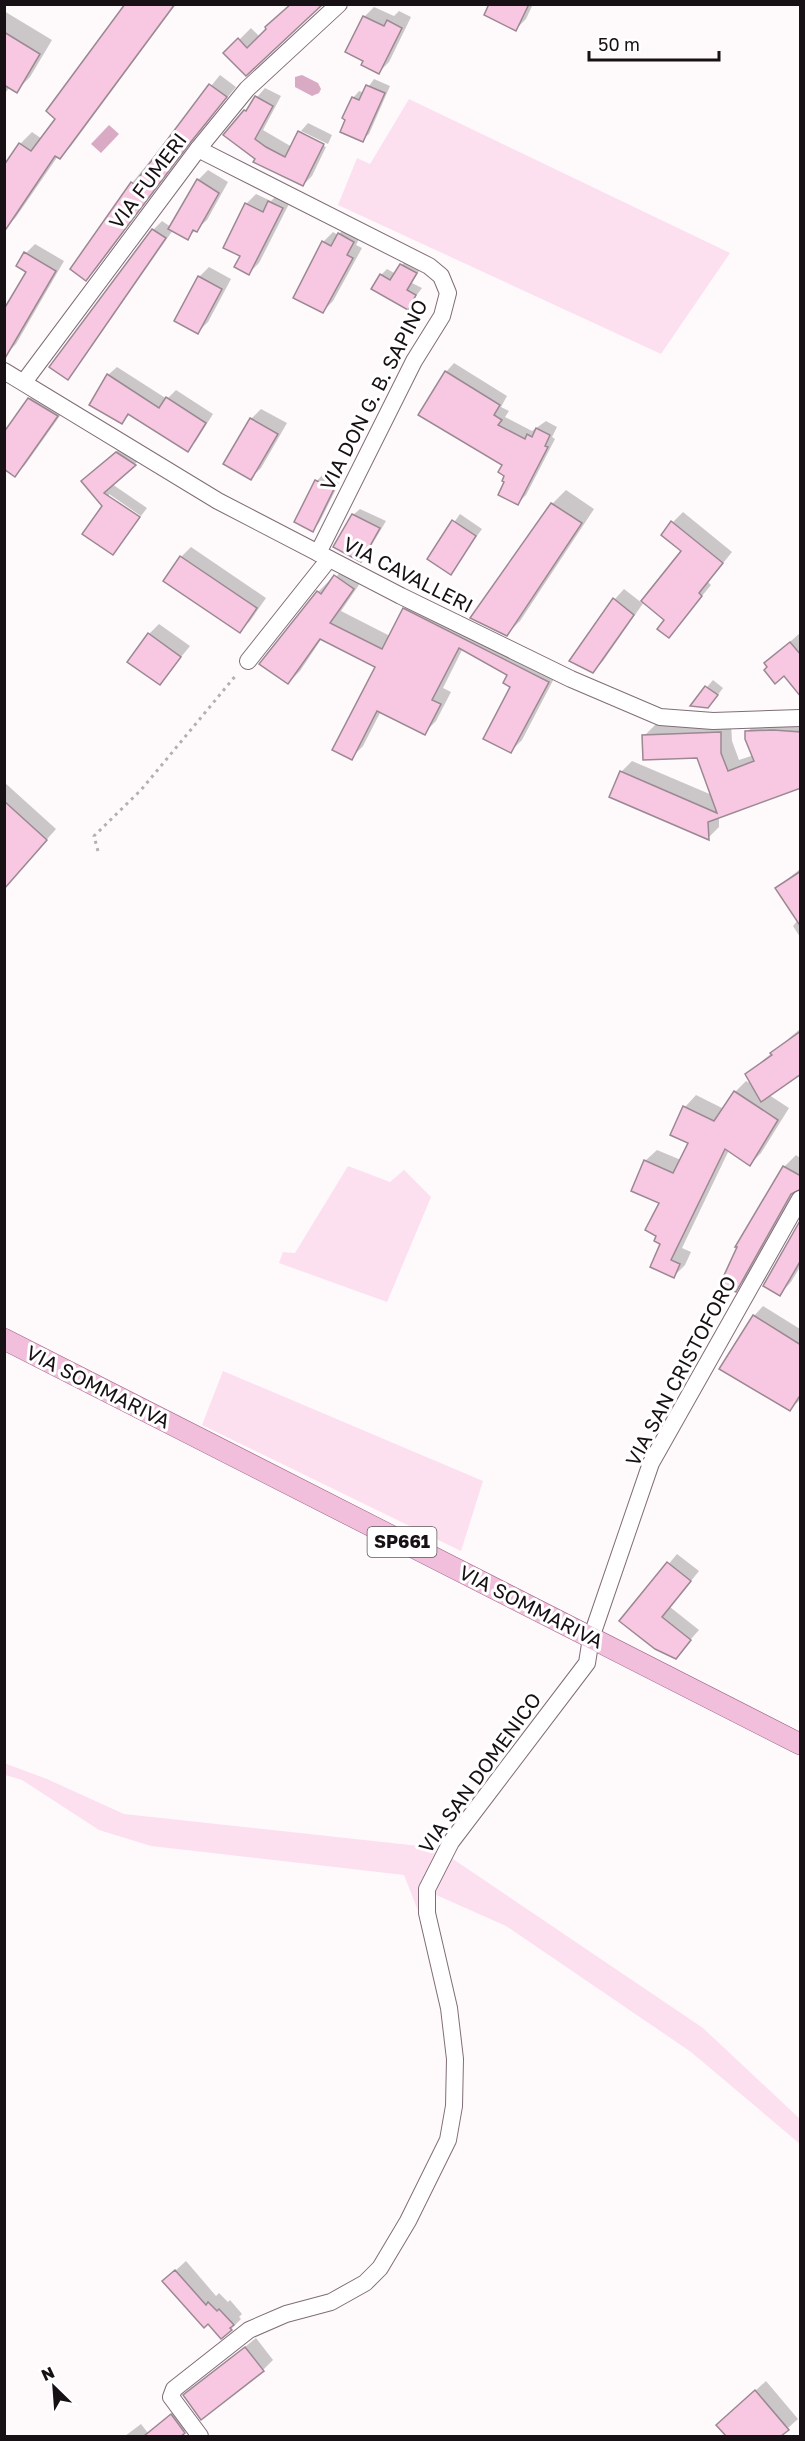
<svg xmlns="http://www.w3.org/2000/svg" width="805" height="2441" viewBox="0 0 805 2441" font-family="'Golos Text',sans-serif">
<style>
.green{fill:#fde0f0}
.water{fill:#d8aac4}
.shadow{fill:#0003}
.building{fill:#f8c8e2;stroke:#9b8892;stroke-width:1.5}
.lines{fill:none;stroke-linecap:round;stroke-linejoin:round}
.minor-casing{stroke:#806d78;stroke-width:18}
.major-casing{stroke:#9e6686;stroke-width:22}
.path{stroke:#b4afb1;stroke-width:3;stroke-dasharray:3 4.5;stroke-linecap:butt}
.minor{stroke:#fff;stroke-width:16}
.major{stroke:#f1bfdc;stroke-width:21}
.labels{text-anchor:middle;stroke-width:6;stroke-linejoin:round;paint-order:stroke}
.shield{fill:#fff;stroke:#5d585a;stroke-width:1.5}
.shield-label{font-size:18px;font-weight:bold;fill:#171014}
.street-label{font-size:20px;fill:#171014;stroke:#fff}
</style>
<rect width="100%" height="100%" fill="#fef9fb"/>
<g class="green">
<polygon points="409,99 730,253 661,354 338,205 357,158 370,164"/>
<polygon points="348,1166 390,1182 404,1170 431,1197 387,1302 279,1263 283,1252 295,1253"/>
<polygon points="223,1371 483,1481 461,1551 202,1425"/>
<polygon points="4,1763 47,1779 124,1814 438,1848 421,1883 427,1934 404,1875 151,1846 99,1830 22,1780 5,1775"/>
<polygon points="450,1857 703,2028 800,2119 800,2144 691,2052 506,1926 434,1894"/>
</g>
<g class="water">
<polygon points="302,75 318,83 321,89 319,93 312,96 295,87 295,77"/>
<polygon points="109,125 119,134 101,153 91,144"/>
</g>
<g class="shadow">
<polygon points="127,4 176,4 71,146 60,157 58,156 16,217 5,229 4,167 20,144 32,132 42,139 58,118"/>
<polygon points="291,4 246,74 226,53 251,28 260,37 268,29 267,27"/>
<polygon points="491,4 533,4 526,19 516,29"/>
<polygon points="374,7 394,16 399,11 411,17 389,62 379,72 364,17"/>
<polygon points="4,11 52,40 30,77 16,91 10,87 4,94"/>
<polygon points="220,75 236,87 199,131 96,269 86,279 132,183"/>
<polygon points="374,79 390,86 369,134 362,140 353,98 359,91 364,93"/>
<polygon points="265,88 281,96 263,130 292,147 301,131 301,134 326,147 312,176 303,185 257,158 245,111"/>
<polygon points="308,123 332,135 328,144 301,131"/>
<polygon points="208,170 228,182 207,220 187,238 173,230 76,369 67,378 153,230 162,221 171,227 198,180"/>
<polygon points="280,192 292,198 259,263 249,273 242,255 246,204 256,194 271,201"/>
<polygon points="349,224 363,231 356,245 362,248 333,301 323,311 323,242 333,232 338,235"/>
<polygon points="35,244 64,261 16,344 7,353 28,271 26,253"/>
<polygon points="407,258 422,266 412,283 422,288 407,308 381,275 387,269 396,274"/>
<polygon points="209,267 231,279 208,322 198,332 199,277"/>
<polygon points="454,363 507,396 501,407 509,411 505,417 532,431 546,421 557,427 552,437 555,439 526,495 518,503 506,481 504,464 446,372"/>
<polygon points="117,367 167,399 176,390 213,414 196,441 187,450 130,414 122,422 108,375"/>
<polygon points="39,389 67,406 25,465 15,475 29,399"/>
<polygon points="261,409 287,423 261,468 251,478 251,419"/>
<polygon points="125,444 144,456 112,484 147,508 141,516 109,494 109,498 140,518 113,553 104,506 91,473"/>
<polygon points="323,474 339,483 319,523 313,530 317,481"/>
<polygon points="566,490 594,509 520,621 507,634 472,617 552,504"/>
<polygon points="360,509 386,521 367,553 361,560 353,515"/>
<polygon points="683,512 732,552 708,582 711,585 669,636 666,619 644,602 603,661 593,671 572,660 615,599 624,589 642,603 683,551 673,522"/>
<polygon points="460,514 482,529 450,573 429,558"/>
<polygon points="191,547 266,598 250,621 240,631 181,557"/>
<polygon points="347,564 365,576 341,611 390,636 404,609 416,598 559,669 522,740 510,752 512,686 509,674 463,648 443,688 451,692 436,721 424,733 381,711 363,746 351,758 377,666 322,638 300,671 288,683 318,592 330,580 332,582"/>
<polygon points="159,624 190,646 160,683 149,634"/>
<polygon points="800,633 800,695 784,674 766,663"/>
<polygon points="713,680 723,688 714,700 692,705"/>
<polygon points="758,721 800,721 800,786 719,817 719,827 708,838 621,772 632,761 712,795 698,757 644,736 655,725 731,722 732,741 739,760 754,755 747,732"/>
<polygon points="4,782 56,829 4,888"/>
<polygon points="800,869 800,937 793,926 798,920 777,888"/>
<polygon points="800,1029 800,1073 769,1095 789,1108 761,1153 750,1164 729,1150 682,1248 691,1252 685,1265 674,1276 662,1244 661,1202 645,1161 657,1150 681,1160 690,1143 685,1107 696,1095 724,1109 735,1092 746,1081 753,1085 747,1074"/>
<polygon points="796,1155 800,1158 800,1188 747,1278 735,1290 784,1167"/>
<polygon points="800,1222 800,1267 791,1282 780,1294"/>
<polygon points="763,1306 800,1329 800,1400 790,1409 754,1316"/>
<polygon points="677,1554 699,1571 670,1607 699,1630 675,1657 621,1621"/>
<polygon points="186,2261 216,2296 219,2293 228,2302 230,2300 242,2314 239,2317 241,2319 231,2329 164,2281"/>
<polygon points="256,2338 273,2360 263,2370 185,2396"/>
<polygon points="766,2381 798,2419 779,2436 728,2436 718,2425"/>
<polygon points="181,2406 194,2423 179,2436 125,2436 141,2424 148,2433"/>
</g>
<g class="building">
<polygon points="125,4 175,4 60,159 55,156 4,232 4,165 19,143 31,151 55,119 46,111"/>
<polygon points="291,4 323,4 246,76 223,53 238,38 247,48 266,29 265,27"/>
<polygon points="489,4 529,4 516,31 484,15"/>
<polygon points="363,16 384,26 387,20 402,28 379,74 361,65 363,61 345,52"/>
<polygon points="4,32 40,54 17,93 4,85"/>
<polygon points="209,84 227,97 190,143 86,281 70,269 131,182 134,184"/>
<polygon points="366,85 385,93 363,142 340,132 345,120 342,118 352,97 359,100"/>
<polygon points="255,96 273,106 255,139 266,147 285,157 298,131 324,144 303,186 253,162 255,159 223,135 244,110 246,111"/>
<polygon points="197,179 219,193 197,232 193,230 188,240 168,229"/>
<polygon points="268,201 283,208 249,275 234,267 240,256 223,248 245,203 263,212"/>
<polygon points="152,229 166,238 68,380 49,367"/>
<polygon points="338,233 354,242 347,255 353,258 323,313 293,298 322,241 331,246"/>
<polygon points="24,252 56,271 4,360 4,309 26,272 16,266"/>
<polygon points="400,264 417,273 407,290 416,295 408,310 371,289 380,274 390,280"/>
<polygon points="198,276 222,289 198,334 174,321"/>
<polygon points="445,371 500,405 494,415 502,420 498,425 525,439 527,434 532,437 536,428 550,435 545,446 548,447 518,505 498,495 504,482 502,481 504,476 498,472 502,465 418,415"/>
<polygon points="107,374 159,408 166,397 206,423 188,452 128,414 122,424 89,405"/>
<polygon points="28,398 58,416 15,477 4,469 4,432"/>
<polygon points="250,418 278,434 251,480 223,464"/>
<polygon points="116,452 136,465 104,493 140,517 113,555 82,534 102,506 81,481"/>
<polygon points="315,480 334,489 313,532 294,522"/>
<polygon points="551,503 582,523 507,636 470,618"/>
<polygon points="352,514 380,528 361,562 333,547"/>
<polygon points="452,520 476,536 451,575 427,559"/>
<polygon points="671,521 723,563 699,593 702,596 669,638 657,629 664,620 641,601 681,551 661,535"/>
<polygon points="180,556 257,608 240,633 163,581"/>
<polygon points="334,575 354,589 330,623 382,649 403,608 549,682 511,753 483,739 510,687 503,683 507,675 459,648 432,700 441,704 425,735 377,711 352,760 332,750 375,667 320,639 288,684 259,664 317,591 321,594"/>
<polygon points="613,598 634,615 593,673 569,661"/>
<polygon points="148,633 181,657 160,685 127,662"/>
<polygon points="790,642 801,655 801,697 784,676 775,684 764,670 767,667 764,663"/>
<polygon points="705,686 718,695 708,708 690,706"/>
<polygon points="773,730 801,732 801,788 708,822 709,840 609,797 620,771 717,813 697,758 643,760 642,735 721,732 721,753 728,771 754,761 745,739 745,731"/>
<polygon points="4,801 47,840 4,889"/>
<polygon points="801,871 801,927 775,888"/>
<polygon points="801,1031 801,1074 761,1102 745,1074 772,1055 770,1053"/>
<polygon points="734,1091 778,1120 750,1166 725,1149 671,1260 680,1264 674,1278 650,1267 660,1244 654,1241 656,1236 645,1230 659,1203 631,1191 644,1160 673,1173 688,1143 670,1135 683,1106 714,1121"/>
<polygon points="783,1166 801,1176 801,1189 791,1194 736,1292 720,1284 737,1247 735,1247"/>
<polygon points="801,1219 801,1260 780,1296 763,1286"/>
<polygon points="753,1315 801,1345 801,1394 790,1411 719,1369"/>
<polygon points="667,1562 691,1581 662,1617 691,1640 676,1659 655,1649 619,1621"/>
<polygon points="175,2270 206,2305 208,2302 217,2311 219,2309 234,2325 230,2328 232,2330 221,2339 208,2324 204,2328 162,2281"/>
<polygon points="245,2347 264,2371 201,2420 183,2395"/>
<polygon points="755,2390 789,2430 781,2436 726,2436 716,2425"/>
<polygon points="171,2414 185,2433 181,2436 144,2436"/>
</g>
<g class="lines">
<g class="minor-casing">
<g id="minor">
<polyline points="198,149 429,266 441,276 448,293 442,316 414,361 318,553"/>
<polyline points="4,371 218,501 401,596 571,679 660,717 713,721 800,718"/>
<polyline points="24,382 198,149 247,89 339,4"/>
<polyline points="248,661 329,559"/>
<polyline points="200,2436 171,2397 174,2389 249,2330 286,2314 331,2302 365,2283 380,2268 408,2221 448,2140 454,2106 455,2059 449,2008 427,1913 427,1889 451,1842 587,1663 591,1638 651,1463 800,1199"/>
</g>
</g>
<g class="major-casing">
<polyline id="major" points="4,1339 800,1744"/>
</g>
<polyline class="path" points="98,851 94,836 141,790 237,674"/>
<use href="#minor" class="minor"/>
<use href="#major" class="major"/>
</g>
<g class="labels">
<rect class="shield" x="367.5" y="1527" width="69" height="30" rx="4.5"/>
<g class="shield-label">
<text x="402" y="1548">SP661</text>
</g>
<g class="street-label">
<text transform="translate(148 181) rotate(-53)" y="7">VIA FUMERI</text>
<text transform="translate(374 395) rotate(-63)" y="7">VIA DON G. B. SAPINO</text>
<text transform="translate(408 575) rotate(27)" y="7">VIA CAVALLERI</text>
<text transform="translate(681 1371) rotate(-62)" y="7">VIA SAN CRISTOFORO</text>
<text transform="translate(98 1387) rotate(27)" y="7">VIA SOMMARIVA</text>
<text transform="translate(531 1607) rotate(27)" y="7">VIA SOMMARIVA</text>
<text transform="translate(480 1773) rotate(-54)" y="7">VIA SAN DOMENICO</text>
</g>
</g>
<rect width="805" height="2441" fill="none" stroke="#171014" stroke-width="12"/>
<g transform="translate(54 2387) rotate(335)" stroke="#ffffff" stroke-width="4.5" paint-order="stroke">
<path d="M0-4.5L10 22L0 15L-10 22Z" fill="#171014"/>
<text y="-9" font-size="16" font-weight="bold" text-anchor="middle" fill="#171014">N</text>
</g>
<path d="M589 51v9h130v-9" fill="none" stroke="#171014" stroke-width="3"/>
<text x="598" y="51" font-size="18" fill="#171014" stroke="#ffffff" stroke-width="4.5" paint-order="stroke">50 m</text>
</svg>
